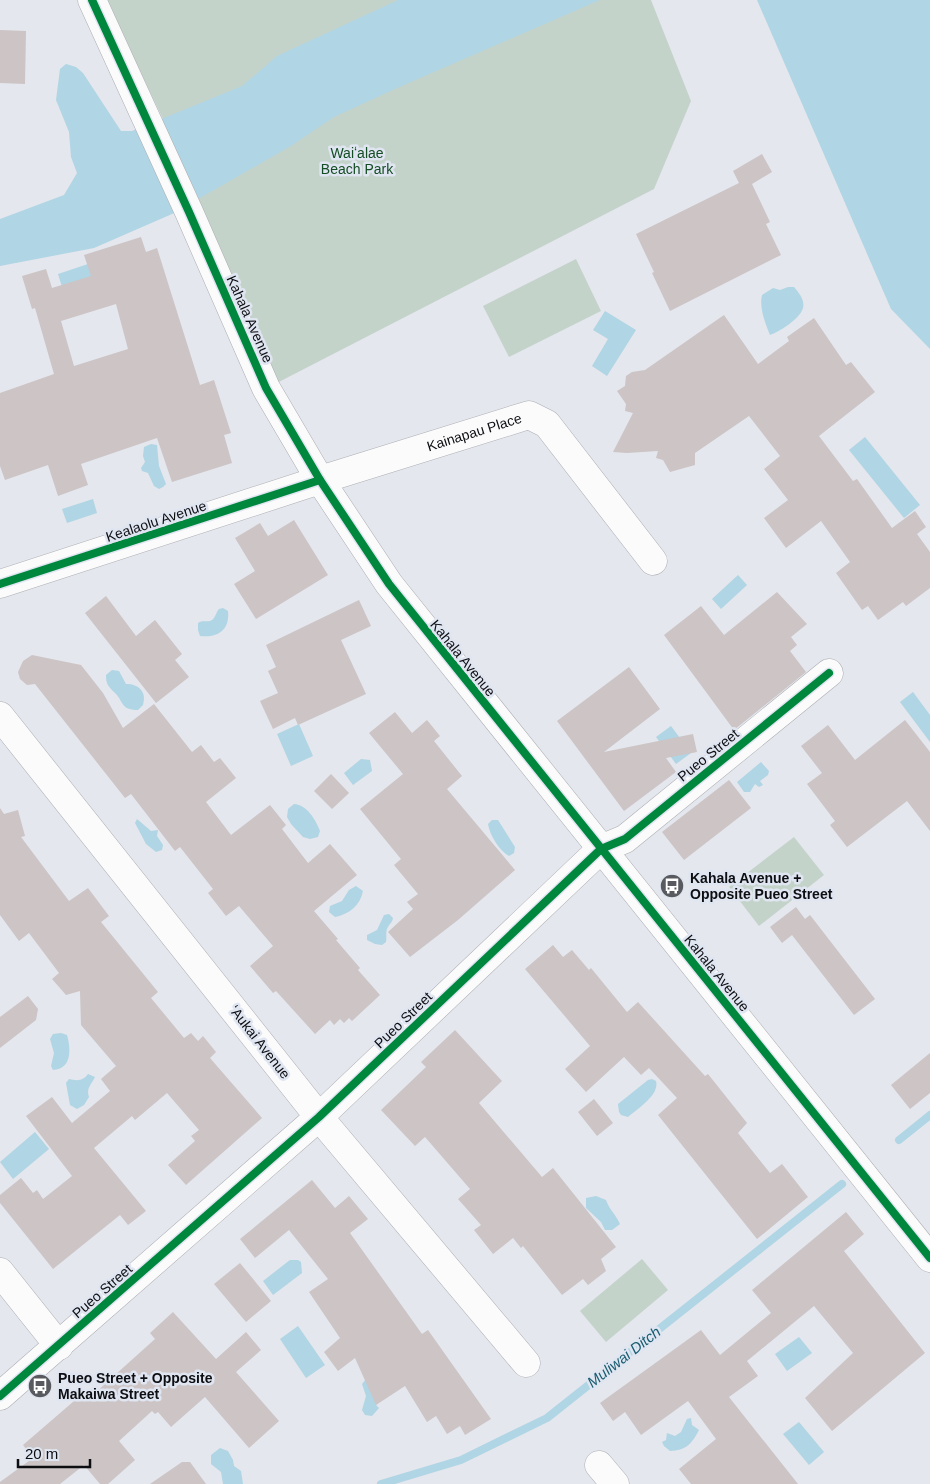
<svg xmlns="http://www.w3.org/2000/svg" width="930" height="1484" viewBox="0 0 930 1484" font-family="Helvetica,sans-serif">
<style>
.green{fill:#c4d3ca}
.water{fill:#b0d5e4}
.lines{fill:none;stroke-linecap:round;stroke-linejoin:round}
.stream{stroke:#b0d5e4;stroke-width:8}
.building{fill:#ccc4c5;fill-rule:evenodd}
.minor-casing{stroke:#acaeb3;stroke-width:29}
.minor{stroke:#fbfbfc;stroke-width:28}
.cycleway-casing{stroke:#e0e6f1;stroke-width:11}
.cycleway{stroke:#00873e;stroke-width:8}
.labels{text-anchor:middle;stroke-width:5;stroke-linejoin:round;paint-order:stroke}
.park-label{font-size:14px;fill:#144c23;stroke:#e0e6f1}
.street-label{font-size:14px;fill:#0d0e12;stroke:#e0e6f1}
.poi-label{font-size:14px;font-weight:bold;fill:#0d0e12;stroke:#e0e6f1;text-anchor:start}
.water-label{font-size:15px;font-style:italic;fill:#1a5d71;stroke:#e0e6f1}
</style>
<rect width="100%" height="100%" fill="#e4e7ed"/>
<g class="green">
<polygon points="106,0 651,0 691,101 654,189 271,386 211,227 162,117"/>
<polygon points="576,259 601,311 509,357 483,306"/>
<polygon points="794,837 824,875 759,926 729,887"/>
<polygon points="642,1259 668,1290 606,1342 580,1311"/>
</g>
<g class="water">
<polygon points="398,0 600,0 395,89 334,117 291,146 172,214 94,248 0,266 0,219 64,195 77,173 71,157 69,132 56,100 60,69 66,64 76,67 83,73 121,131 132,131 242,86 277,56"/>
<polygon points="757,0 930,0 930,349 891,309"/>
<polygon points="88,264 93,280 63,290 58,274"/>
<path d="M788,287H794C799,293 805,300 803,308C800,319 779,332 770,335C765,323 759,307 762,295L773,288L780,290Z"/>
<polygon points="605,311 636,330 607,376 592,366 608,339 593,330"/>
<polygon points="865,437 920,505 904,518 849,450"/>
<polygon points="151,444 157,445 159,466 166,484 163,487 159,489 154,486 148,473 142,471 141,468 145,462 143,456 144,447"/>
<polygon points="93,499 97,513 67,523 62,509"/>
<polygon points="738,575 747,585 721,609 712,599"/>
<path d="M223,608L228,611C230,630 218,638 200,636L198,630V623C203,620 204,622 210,621C215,620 216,612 219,609Z"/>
<path d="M112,670L119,671L126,684C139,684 147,692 143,705L138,710C120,710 124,701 114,692C108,686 106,684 106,675Z"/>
<polygon points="913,692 930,715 930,742 900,702"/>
<polygon points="299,724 313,756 291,766 277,734"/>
<polygon points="671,726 691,753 676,764 656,737"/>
<polygon points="361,759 370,760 372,771 353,785 344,773"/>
<polygon points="761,762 769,771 768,775 760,781 763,785 759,787 755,784 750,792 744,792 737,782"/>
<path d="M294,804C307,805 315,819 320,831L318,837L310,839L303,837L291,824L287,817L288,809Z"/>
<polygon points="137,819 151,831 158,830 157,836 163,845 162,850 156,852 146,844 135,823"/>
<path d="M492,820H498L515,847L514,853L509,856C499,850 490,836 488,824Z"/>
<path d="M356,886L363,891C360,906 349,914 335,917L329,912L330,906L342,901L349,890Z"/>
<path d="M389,914L393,918C392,923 390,923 388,927C385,931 387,937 386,942L382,945L375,944L367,940V935L377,930L384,915Z"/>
<path d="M61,1033L67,1035C71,1049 72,1069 53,1070L51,1066L54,1053L50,1039L53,1034Z"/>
<path d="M88,1074L95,1077C91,1085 86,1088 89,1097L84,1105L77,1109L70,1105L66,1083L69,1079C77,1081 83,1081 88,1074Z"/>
<path d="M652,1079L656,1081C660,1095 637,1109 628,1117L621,1115L619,1112L618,1104L648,1080Z"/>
<polygon points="35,1132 49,1149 13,1179 0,1162"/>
<path d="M596,1196L606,1200C609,1209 616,1215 620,1224L612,1230H605L601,1222L586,1208V1198Z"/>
<polygon points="290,1260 298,1260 301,1262 302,1273 273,1295 263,1281"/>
<polygon points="298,1326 325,1365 306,1378 280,1339"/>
<polygon points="799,1337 812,1353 787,1371 775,1354"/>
<polygon points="366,1379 379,1390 376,1405 379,1408 372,1416 365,1415 362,1410 366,1396 362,1384"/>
<path d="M691,1418L692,1425L699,1430C691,1445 686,1450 670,1451L664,1446L662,1442L666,1440L667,1433L675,1436L681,1432L687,1419Z"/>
<polygon points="799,1422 824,1452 809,1465 783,1434"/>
<polygon points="220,1448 228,1451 233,1460 234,1466 241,1471 243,1484 223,1484 221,1472 211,1464 211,1455"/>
</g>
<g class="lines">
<g class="stream">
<polyline points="899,1140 930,1115"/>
<polyline points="381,1484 461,1460 547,1418 842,1184"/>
</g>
</g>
<g class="building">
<polygon points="0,30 26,31 25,84 0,83"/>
<polygon points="762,154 772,172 752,184 770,222 766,224 781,255 670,311 652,273 654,272 636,234 739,183 733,171"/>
<path d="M141,237L146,252L157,248L200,385L214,380L231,433L224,435L232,463L172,482L157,438L81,464L88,485L58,496L48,465L5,480L0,466V393L54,374L35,308L32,309L22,276L46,269L52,288L91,276L84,255ZM116,304L128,349L74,366L61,321Z"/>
<polygon points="724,315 758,364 789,341 787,337 814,318 846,365 851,362 875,392 819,436 853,481 857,479 892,528 915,511 926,527 917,534 930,552 930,588 906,606 903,602 878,620 868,606 862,610 836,573 850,562 821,521 786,548 764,518 788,500 764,469 780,456 749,416 695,453 695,465 670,472 663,460 656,458 658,451 627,453 613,452 633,413 625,411 626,404 617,391 625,386 626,376 632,372 645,370"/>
<polygon points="294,520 328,575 256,619 234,584 255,571 235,538 260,523 268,536"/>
<polygon points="777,592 807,624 791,637 797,645 790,651 806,672 734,730 664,635 701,606 724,635"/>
<polygon points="106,596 136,636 155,620 182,654 175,660 189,677 156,703 85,613"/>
<polygon points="359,600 371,626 341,640 366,694 298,725 295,718 273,729 260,701 278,693 268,671 276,667 266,645"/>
<polygon points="32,655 81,665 103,693 123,728 154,704 192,752 201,745 214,762 220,758 236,778 206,802 231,835 270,805 286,825 282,829 308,863 330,844 357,875 314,911 338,939 336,940 360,968 358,970 380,995 352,1021 349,1018 344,1023 340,1019 334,1025 330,1020 315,1034 276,991 273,993 250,966 273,946 239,906 226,916 208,893 213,889 180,847 175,851 131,794 125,798 35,684 27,685 20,679 18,672 23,661"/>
<polygon points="629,667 660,709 604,752 693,734 697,752 666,758 676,772 624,811 557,721"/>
<polygon points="395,712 412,733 427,720 440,736 434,741 462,776 447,789 515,870 458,920 410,957 388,932 413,909 407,902 418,894 394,865 401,859 360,809 403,774 369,733"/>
<polygon points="905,720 930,752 930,831 907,801 847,847 830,825 835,821 807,784 822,773 801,746 828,725 855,760"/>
<polygon points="331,774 349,793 332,809 314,791"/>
<polygon points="729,780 751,808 684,860 662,832"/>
<polygon points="0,808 4,814 18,810 25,836 21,837 69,901 88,888 109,916 101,922 158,992 151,998 184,1038 191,1033 198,1041 203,1036 216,1052 210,1058 262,1118 186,1185 168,1165 195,1141 191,1136 199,1130 167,1093 135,1120 132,1116 94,1148 146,1211 128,1225 120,1215 53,1269 0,1203 0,1195 21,1178 33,1193 37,1190 43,1199 72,1176 26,1116 52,1097 72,1123 110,1091 101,1079 116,1066 81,1025 80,991 66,995 52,979 59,973 29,933 19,941 0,915"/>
<polygon points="796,907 805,919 810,915 875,999 854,1015 792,935 782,943 770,927"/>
<polygon points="553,945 563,957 572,950 589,970 591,968 627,1012 638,1002 705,1076 708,1074 747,1123 738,1133 770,1173 782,1164 808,1197 757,1239 658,1115 677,1098 649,1068 641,1075 624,1057 586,1092 565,1069 590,1046 525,969"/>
<polygon points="28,996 38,1009 36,1020 0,1048 0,1017"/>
<polygon points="455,1030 502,1081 479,1103 542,1177 553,1168 616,1247 601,1259 606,1271 588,1285 583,1279 562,1295 523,1246 521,1248 513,1238 493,1254 474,1230 481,1225 458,1199 470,1189 425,1137 415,1146 381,1110 426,1067 421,1062"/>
<polygon points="930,1053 930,1093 910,1109 891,1085"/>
<polygon points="594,1099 613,1123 597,1136 578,1112"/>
<polygon points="312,1180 335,1208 349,1196 368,1219 350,1233 422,1334 428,1330 491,1419 465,1435 460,1426 447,1434 436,1416 427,1422 405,1386 376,1405 355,1358 338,1371 324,1352 340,1338 309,1292 328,1279 289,1230 255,1258 240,1239"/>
<polygon points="846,1212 864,1234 844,1251 925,1353 832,1431 805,1398 853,1353 814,1306 747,1361 758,1376 729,1397 798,1484 691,1484 679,1469 716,1439 688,1401 641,1435 625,1412 613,1421 600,1403 701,1330 720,1355 771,1313 752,1290"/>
<polygon points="240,1263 271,1301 246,1322 214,1284"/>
<polygon points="173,1312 216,1359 246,1332 261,1350 236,1372 279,1421 249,1448 205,1397 171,1427 158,1412 155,1414 152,1411 119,1441 135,1460 108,1484 100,1484 84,1465 60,1484 0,1484 0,1482 33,1458 23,1445 81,1395 86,1401 155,1339 150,1333"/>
<polygon points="182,1462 190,1462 206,1484 150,1484"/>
</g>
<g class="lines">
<g class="minor-casing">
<g id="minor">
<polyline points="92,0 189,212 266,388 320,480 389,584 930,1258"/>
<path id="s1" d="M0,584L320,480L529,415L547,424L653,561"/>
<polyline points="0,716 319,1117 526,1363"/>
<polyline points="0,1272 59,1346"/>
<polyline points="0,1396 319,1117 601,849 625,839 829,673"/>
<polyline points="599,1465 615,1484"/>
</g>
</g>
<use href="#minor" class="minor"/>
<g class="cycleway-casing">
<g id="cycleway">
<polyline points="92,0 189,212 266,388 320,480 389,584 930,1258"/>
<polyline points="0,584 320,480"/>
<polyline points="0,1396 319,1117 601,849 625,839 829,673"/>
</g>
</g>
<use href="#cycleway" class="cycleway"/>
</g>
<defs>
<g id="bus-disc" transform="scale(1.25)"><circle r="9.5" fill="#585a5f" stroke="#e0e6f1"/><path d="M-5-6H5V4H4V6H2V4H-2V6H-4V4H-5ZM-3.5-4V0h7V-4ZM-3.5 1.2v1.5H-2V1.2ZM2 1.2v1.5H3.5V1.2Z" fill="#fff"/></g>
</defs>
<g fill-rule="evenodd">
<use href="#bus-disc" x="672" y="886"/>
<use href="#bus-disc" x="40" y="1386"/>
</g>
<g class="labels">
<g class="park-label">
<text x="357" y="158">Waiʻalae<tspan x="357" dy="16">Beach Park</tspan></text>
</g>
<g class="street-label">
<text transform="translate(250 319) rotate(66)" y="5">Kahala Avenue</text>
<text dy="5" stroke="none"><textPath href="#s1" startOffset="498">Kainapau Place</textPath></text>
<text transform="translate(156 521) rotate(-18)" y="5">Kealaolu Avenue</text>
<text transform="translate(463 658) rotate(51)" y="5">Kahala Avenue</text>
<text transform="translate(708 755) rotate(-39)" y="5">Pueo Street</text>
<text transform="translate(717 973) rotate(51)" y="5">Kahala Avenue</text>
<text transform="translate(403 1020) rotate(-44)" y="5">Pueo Street</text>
<text transform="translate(260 1042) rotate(52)" y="5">ʻAukai Avenue</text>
<text transform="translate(102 1291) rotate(-41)" y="5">Pueo Street</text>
</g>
<g class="poi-label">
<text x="690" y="883">Kahala Avenue +<tspan x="690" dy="16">Opposite Pueo Street</tspan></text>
<text x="58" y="1383">Pueo Street + Opposite<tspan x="58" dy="16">Makaiwa Street</tspan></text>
</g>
<g class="water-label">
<text transform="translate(624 1357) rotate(-38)" y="5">Muliwai Ditch</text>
</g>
</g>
<path d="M18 1459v8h72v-8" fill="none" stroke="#0d0e12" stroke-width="2.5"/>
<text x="25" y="1459" font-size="15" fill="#0d0e12" stroke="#e0e6f1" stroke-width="4" paint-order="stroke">20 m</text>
</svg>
